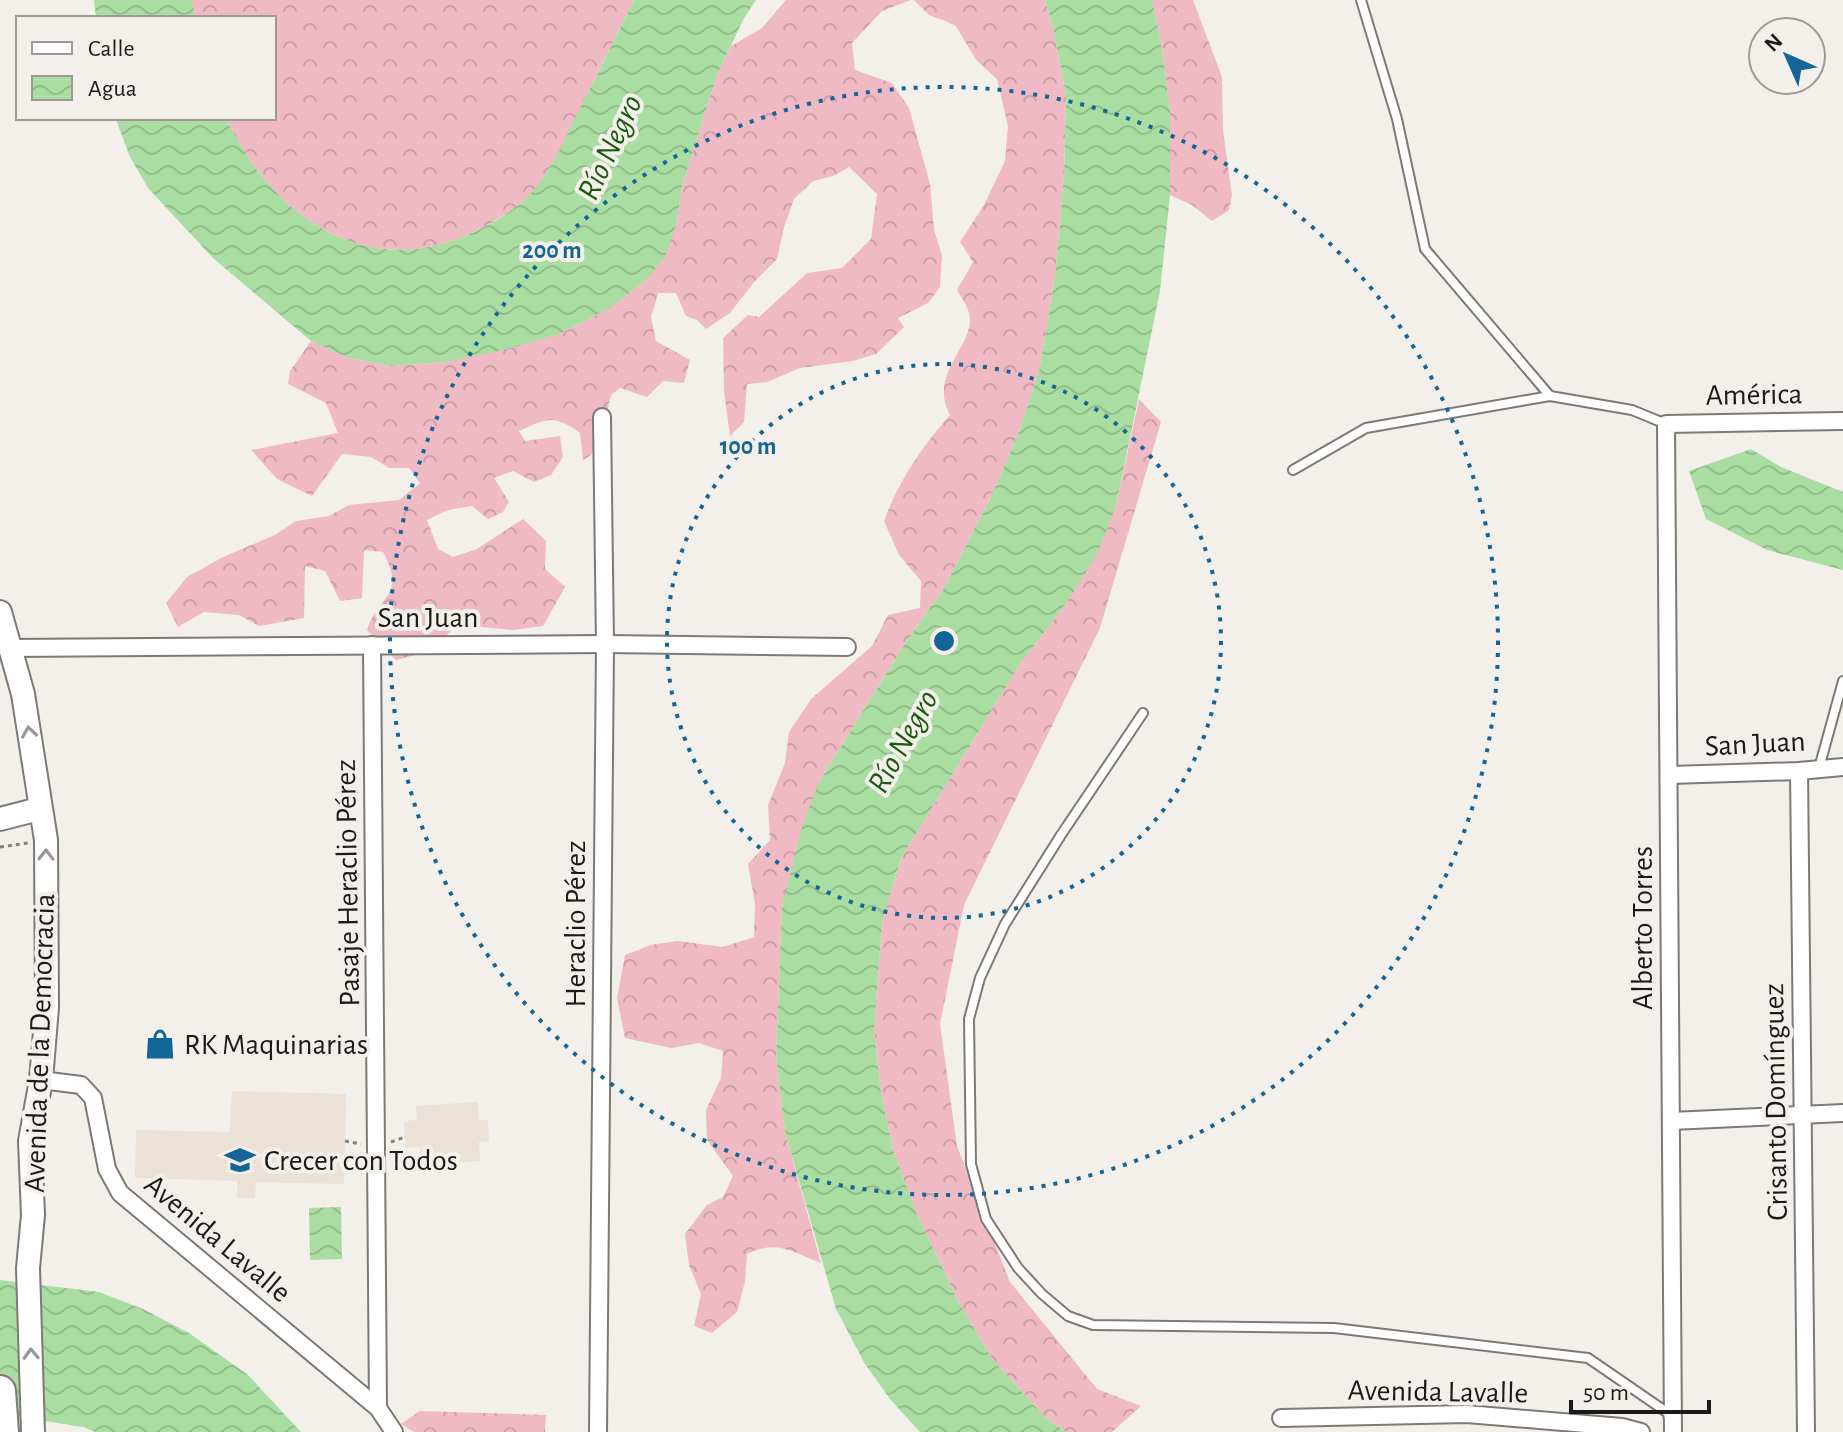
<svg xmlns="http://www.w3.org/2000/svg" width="1843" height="1432" viewBox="0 0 1843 1432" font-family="'Alegreya Sans',sans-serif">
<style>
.built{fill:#ebe1d6}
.forest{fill:url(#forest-crowns)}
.water{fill:url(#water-waves)}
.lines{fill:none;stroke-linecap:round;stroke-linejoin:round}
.lane-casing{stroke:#7d7975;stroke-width:12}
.street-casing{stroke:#7d7975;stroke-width:20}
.secondary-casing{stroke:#7d7975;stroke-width:26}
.highway-casing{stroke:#7d7975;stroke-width:34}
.path{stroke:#84817e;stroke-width:3;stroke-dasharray:4 4;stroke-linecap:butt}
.lane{stroke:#fff;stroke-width:8}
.street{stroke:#fff;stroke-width:16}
.secondary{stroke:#fff;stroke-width:22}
.highway{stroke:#fff;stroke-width:30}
.oneway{stroke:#999897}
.ring{fill:none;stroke:#126596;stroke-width:4;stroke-dasharray:4 8}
.labels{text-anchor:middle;stroke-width:8;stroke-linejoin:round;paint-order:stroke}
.street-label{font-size:30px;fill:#1c1a18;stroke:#f3efea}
.poi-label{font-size:30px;fill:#1c1a18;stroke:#f3efea;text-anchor:start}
.water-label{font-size:32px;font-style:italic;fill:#1a5c0b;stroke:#f3efea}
.centre{fill:#126596;stroke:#f3efea;stroke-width:4}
.ring-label{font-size:24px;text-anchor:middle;font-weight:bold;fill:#126596;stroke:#f3efea;stroke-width:8;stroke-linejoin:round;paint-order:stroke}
</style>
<defs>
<pattern id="forest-crowns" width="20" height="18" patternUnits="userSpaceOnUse" patternTransform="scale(2)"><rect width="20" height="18" fill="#f0bac4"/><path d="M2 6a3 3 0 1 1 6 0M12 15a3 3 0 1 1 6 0" fill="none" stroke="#cd9fa8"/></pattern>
<pattern id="water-waves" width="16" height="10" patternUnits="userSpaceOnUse" patternTransform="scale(2)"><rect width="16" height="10" fill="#aadda1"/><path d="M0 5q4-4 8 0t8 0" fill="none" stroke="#92bd8a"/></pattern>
</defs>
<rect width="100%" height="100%" fill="#f3efea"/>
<g class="built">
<polygon points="232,1091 346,1094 344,1184 256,1182 255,1198 237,1198 237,1181 135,1178 136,1130 230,1132"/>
<polygon points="478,1102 479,1120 488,1120 489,1141 479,1142 480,1161 421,1165 420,1147 405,1148 404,1121 417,1120 416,1106"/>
</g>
<g class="forest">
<path d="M192,0H634C615,38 596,76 577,115C565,139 553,167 535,189C517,210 489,225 465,236C360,280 270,212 226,118H274V18H195Z"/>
<path d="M786,0H911L882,11L852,43L855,70L892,83L909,108L930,184L934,230L942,255L940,287L928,303L898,318L904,327L876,354L853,361L800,368L767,382L747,384L744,422L730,436L724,391L723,338L748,315L759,317L807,273L842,268L871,239L877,194L849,167L833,176L813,181L794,199L784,227L777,259L754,282L730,313L706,329L697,320L686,316L676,293H658L651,317L656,341L690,360L684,383L663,381L647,397L620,388L611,395L598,451L583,460L580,433C553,414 548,418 519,431L525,441L560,436L563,457L551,475L534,482L513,471L494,478L509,502L503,512L488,519L472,506L447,510L427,520L438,549L453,557L477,549L523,519L546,541L545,569L565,587L543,626L513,630L471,626L454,628L430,651L396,660L367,630C379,593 407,597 383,552L364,550L362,598L340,601L325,571L305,566L304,618L259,626L239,615L204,612L178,627L166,603L187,577L223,557L275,535L296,521L329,516L349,505L399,500L420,483L409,468H389L371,457L342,454L312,496L277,479L251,450L338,433L326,403L288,384L290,371L311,341L348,358L390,366L446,362L559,334L610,308L646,280L676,225L683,183L717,75L731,46L762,28Z"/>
<path d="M914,0H1045L1054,32L1066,95L1064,176L1055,277L1039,371L1019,432L991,497L944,588L906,642L820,780L782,907L776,1057L785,1132L821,1263C792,1252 777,1239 747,1254L745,1281L737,1312L712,1333L694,1326L701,1294L689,1265L685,1234L707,1205L723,1197L733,1176L707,1140L706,1110L721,1078L723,1051L699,1043L671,1048L625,1038L617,998L625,955L651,945L677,941L723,947L754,937L755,904L748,864L770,840L768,805L785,763L789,732L811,699L872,646L888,615L920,608L921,581L899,555L884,521C899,480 922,447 950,415C927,372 977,346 969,313C967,305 961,297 957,290L973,262L960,242L984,205L1005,161L1008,126L997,79L977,61L955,25L929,15Z"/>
<polygon points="1152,0 1193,0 1222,77 1223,131 1232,195 1229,210 1212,221 1192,205 1170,195 1170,110 1162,48"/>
<polygon points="1139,399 1161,422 1100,628 964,905 940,1024 957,1146 1010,1282 1097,1389 1141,1406 1112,1432 1066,1432 1046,1418 993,1360 960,1305 916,1212 893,1150 881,1093 874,1031 882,923 901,858 1020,664 1068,601 1116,506"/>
<polygon points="420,1411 546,1415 545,1432 414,1432 401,1424"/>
</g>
<g class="water">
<polygon points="94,0 192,0 195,18 96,18"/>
<path d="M634,0H756L744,18L717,75L683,183L676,225L665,257L646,280L610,308L559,334L512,348L446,362L390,366L348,358L311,341L213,258L148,188L130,157L116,120L226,118C270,212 360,280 465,236C490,225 517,210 535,189C551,169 563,143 574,120C595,80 614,40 634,0Z"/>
<polygon points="1045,0 1152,0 1162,48 1170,110 1170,195 1160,291 1116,506 1097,554 1068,601 1020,664 901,858 882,923 874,1031 881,1093 893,1150 916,1212 960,1305 993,1360 1046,1418 1066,1432 920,1432 890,1399 865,1364 836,1309 785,1132 776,1057 782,907 803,823 820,780 906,642 944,588 991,497 1019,432 1039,371 1055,277 1064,176 1066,95 1054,32"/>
<polygon points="1751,449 1781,467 1843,492 1843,570 1767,550 1706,519 1689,471"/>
<polygon points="341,1207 342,1259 310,1260 309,1208"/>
<polygon points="0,1280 99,1292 143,1309 189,1333 248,1375 301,1432 95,1432 83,1427 0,1414"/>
</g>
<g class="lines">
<g class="lane-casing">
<g id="lane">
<polyline points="1361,0 1397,119 1425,249 1550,396 1632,410 1666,424"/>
<polyline points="1293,470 1366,428 1550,396"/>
<polyline points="1143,713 1061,835 1005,924 980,978 969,1019 971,1164 986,1219 1018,1268 1042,1294 1068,1316 1093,1325 1334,1328 1588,1358 1668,1413 1669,1419"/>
<polyline points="1819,768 1843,681"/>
</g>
</g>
<g class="street-casing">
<g id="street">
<polyline points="372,645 378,1408"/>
<polyline points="9,648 605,644 847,647"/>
<path d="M1799,771C1801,992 1805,1212 1806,1432"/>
<polyline points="1670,775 1799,771 1843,767"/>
<polyline points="41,1080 81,1085 93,1098 107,1169 120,1193 378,1408 394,1432"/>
<polyline points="1671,1121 1843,1113"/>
<polyline points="1281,1418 1467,1414 1622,1427 1641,1432"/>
<polyline points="598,1432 605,644 602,417"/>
<polyline points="1673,1432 1666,424 1843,421"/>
</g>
</g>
<g class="secondary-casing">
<g id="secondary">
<polyline points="0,612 23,694 46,840 47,1007 41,1080 30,1141 33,1215 28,1268 33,1432"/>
<polyline points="0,819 39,809"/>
</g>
</g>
<g class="highway-casing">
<polyline id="highway" points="0,1391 3,1432"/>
</g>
<g class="path">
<polyline points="0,847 28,843"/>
<polyline points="345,1141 361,1144"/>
<polyline points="391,1142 405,1137"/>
</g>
<use href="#lane" class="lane"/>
<use href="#street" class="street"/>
<use href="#secondary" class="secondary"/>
<use href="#highway" class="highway"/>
</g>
<defs><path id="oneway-chevron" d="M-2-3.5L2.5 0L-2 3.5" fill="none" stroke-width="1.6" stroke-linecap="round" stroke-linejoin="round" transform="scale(2)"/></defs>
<g class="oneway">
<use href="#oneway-chevron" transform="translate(29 732) rotate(-98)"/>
<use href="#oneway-chevron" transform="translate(46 855) rotate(-89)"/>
<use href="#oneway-chevron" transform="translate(31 1354) rotate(-92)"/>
</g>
<g class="ring">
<circle cx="944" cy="641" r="277"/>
<circle cx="944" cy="641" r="554"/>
</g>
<defs>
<g id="shop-bare" transform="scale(2.4)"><path d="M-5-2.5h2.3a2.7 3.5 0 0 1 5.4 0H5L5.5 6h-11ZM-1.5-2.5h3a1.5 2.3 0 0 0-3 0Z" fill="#126596" stroke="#f3efea" stroke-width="2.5" paint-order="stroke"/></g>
<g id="school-bare" transform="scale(2.4)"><path d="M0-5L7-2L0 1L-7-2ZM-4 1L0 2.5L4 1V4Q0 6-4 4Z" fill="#126596" stroke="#f3efea" stroke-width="2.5" paint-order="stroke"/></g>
</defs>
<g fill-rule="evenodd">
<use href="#shop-bare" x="160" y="1044"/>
<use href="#school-bare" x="240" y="1160"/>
</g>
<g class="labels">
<g class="street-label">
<text transform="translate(1754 394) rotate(-1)" y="10">América</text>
<text x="428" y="627">San Juan</text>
<text transform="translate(1755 743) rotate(-3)" y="10">San Juan</text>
<text transform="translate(347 883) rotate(-91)" y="10">Pasaje Heraclio Pérez</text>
<text transform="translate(575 924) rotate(-90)" y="10">Heraclio Pérez</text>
<text transform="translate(1642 928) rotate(-90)" y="10">Alberto Torres</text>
<text transform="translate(39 1043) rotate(-88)" y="10">Avenida de la Democracia</text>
<text transform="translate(1775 1102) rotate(-91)" y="10">Crisanto Domínguez</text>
<text transform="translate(218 1238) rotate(40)" y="10">Avenida Lavalle</text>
<text transform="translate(1438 1391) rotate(1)" y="10">Avenida Lavalle</text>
</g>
<g class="poi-label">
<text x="184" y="1054">RK Maquinarias</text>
<text x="264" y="1170">Crecer con Todos</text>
</g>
<g class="water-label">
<text transform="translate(609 147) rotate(-65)" y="11">Río Negro</text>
<text transform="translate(902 741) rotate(-61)" y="11">Río Negro</text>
</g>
</g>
<circle cx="944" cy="641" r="12" class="centre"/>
<g class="ring-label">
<text x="552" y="258">200 m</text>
<text x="748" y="454">100 m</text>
</g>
<rect x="16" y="16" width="260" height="104" fill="#f3efea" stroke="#9d9a96" stroke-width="2"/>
<rect x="32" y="42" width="40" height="12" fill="#ffffff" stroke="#9d9a96" stroke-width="2"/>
<text x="88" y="56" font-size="24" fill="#1c1a18">Calle</text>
<rect x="32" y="76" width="40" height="24" fill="url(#water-waves)" stroke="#9d9a96" stroke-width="2"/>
<text x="88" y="96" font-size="24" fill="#1c1a18">Agua</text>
<g transform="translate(1787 56) rotate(315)"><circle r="38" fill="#f3efea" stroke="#9d9a96" stroke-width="2"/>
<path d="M0-6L14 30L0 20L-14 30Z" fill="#126596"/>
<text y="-12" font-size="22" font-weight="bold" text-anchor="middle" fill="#1c1a18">N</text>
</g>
<path d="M1571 1400v12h138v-12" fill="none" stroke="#1c1a18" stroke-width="4"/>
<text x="1583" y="1400" font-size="24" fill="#1c1a18" stroke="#f3efea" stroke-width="6" paint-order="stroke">50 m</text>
</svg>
